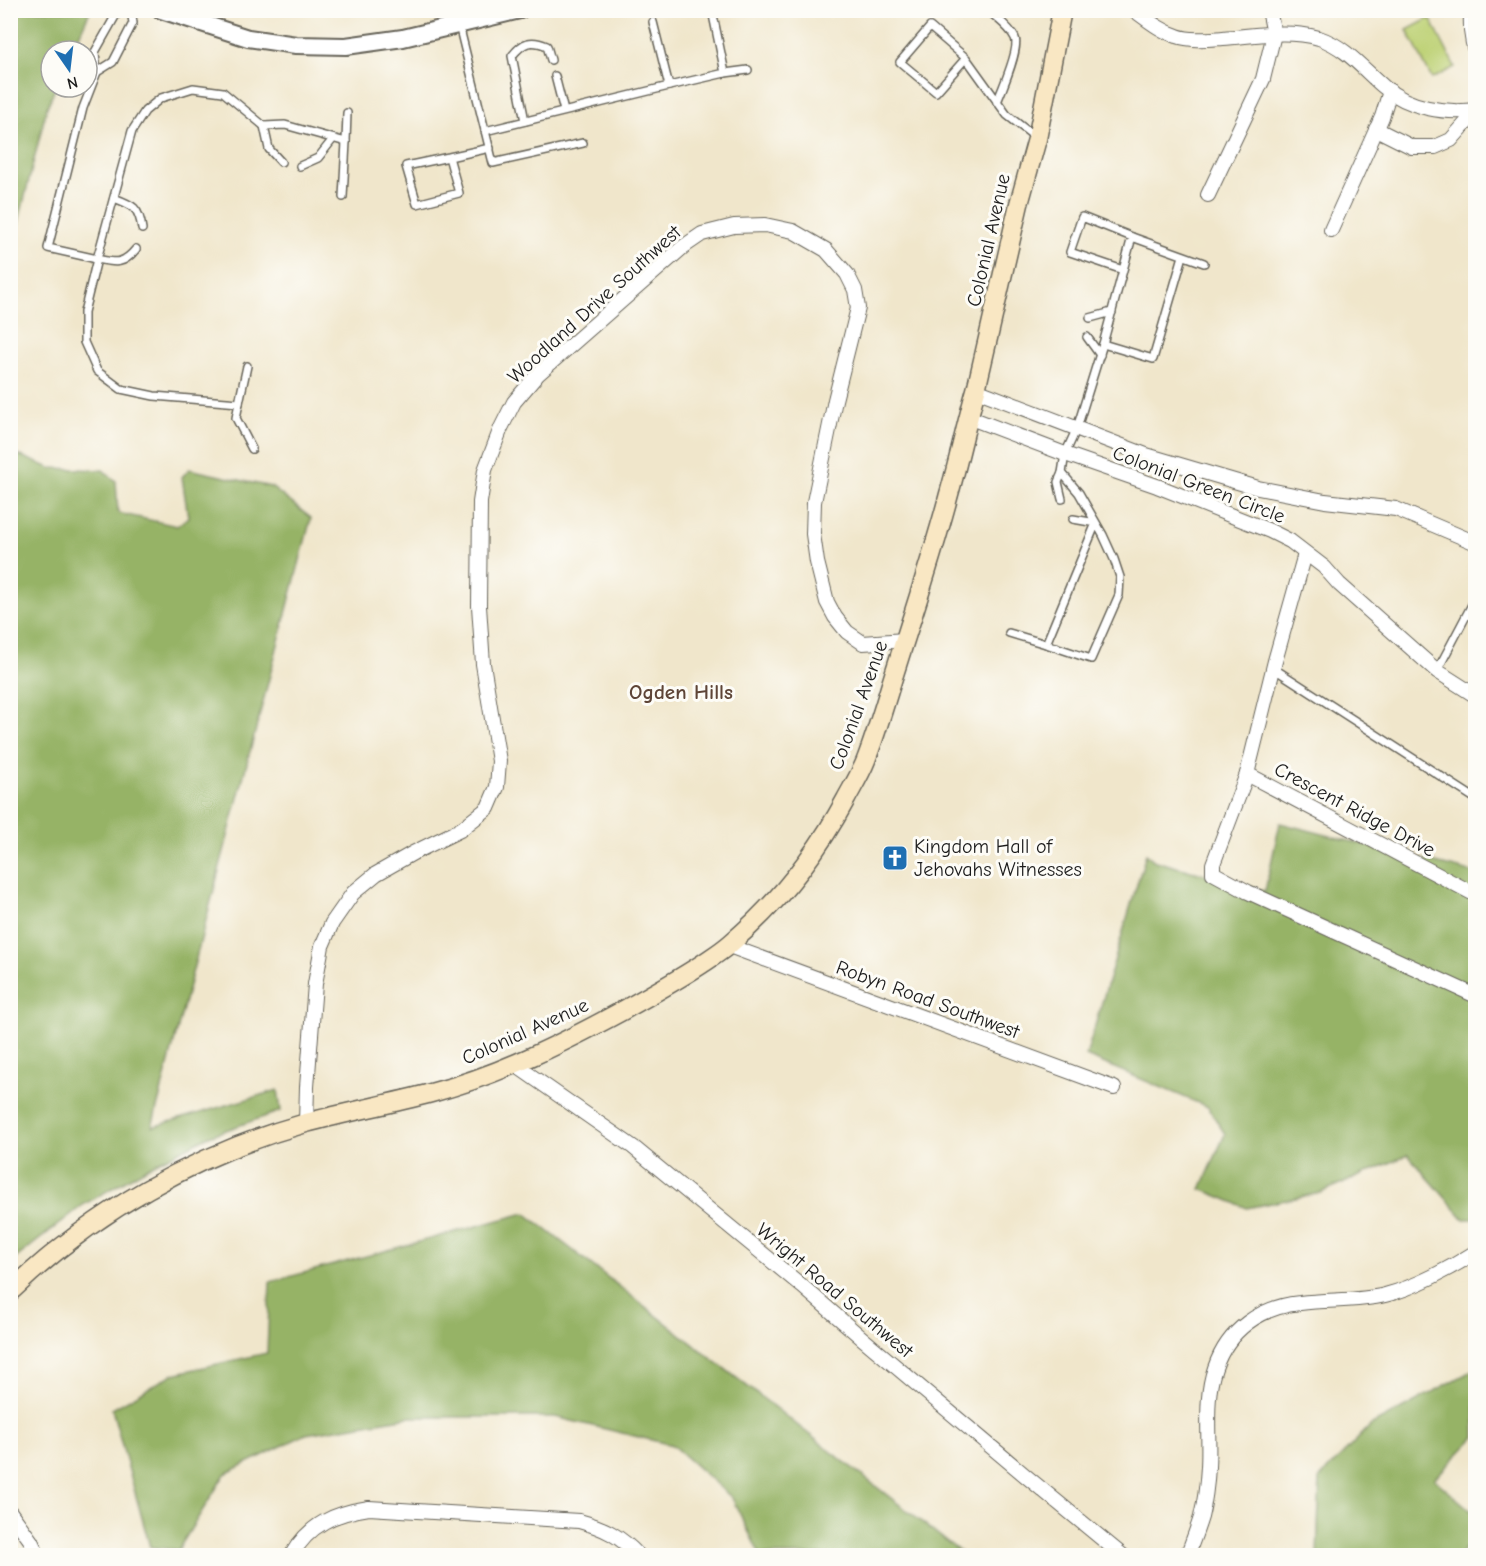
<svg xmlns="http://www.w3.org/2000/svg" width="1486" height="1566" viewBox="0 0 1486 1566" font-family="'Comic Neue',sans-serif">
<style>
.green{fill:#bdd175;stroke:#6c7648;stroke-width:1.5}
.forest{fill:#96b366;stroke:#596841;stroke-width:1.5}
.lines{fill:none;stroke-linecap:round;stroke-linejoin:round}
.service-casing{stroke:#666359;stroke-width:10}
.minor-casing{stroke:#666359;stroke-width:16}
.tertiary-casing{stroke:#666359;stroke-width:20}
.secondary-casing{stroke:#666359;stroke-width:21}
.service{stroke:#fff;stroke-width:7}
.minor{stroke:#fff;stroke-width:14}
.tertiary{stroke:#fff;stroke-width:16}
.secondary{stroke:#f9e7c3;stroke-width:18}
.labels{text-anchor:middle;stroke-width:6;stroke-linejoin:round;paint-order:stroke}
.street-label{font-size:20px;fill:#1c1c1c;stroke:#fdfcf7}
.poi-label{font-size:20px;fill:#1c1c1c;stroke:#fdfcf7;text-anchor:start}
.neighbourhood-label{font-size:21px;font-weight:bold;fill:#5e4537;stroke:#fdfcf7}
</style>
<rect width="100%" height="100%" fill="#fdfcf7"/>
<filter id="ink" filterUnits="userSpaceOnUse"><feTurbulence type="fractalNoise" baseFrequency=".0167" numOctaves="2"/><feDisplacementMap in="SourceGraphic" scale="12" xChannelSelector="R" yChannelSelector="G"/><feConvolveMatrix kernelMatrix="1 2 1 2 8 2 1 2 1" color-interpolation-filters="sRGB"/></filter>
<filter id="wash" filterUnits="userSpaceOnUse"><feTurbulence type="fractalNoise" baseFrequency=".008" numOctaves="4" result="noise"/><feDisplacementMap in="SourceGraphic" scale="24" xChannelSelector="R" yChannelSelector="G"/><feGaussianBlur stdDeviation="1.35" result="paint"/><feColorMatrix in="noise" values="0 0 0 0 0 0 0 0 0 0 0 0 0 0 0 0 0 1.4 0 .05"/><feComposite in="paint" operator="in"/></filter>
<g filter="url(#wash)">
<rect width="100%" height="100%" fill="#f0e6cb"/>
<polygon class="green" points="1430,18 1455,67 1432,79 1407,30"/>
<g class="forest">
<polygon points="11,10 90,11 72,51 51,51 51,87 56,87 47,107 11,253"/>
<polygon points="10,440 16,454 50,468 103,470 116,481 118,513 177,526 188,517 182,477 189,469 271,487 311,518 152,1127 278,1090 281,1111 209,1136 152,1165 83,1205 11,1262"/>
<polygon points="1280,823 1475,873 1475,1219 1464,1219 1408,1155 1320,1193 1247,1208 1201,1189 1225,1134 1208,1107 1086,1056 1146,854 1155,861 1265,891"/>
<polygon points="525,1213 964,1555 760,1555 732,1498 672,1445 555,1417 409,1417 306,1434 225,1474 178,1550 150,1547 112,1409 173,1374 267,1353 270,1282"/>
<polygon points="1475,1369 1475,1437 1434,1479 1475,1514 1475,1539 1459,1555 1317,1555 1320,1478 1370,1426"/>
</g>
</g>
<g filter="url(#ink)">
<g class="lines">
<g class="service-casing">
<g id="service">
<polyline points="123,10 117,13 95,52 97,72 83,108 48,248 97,259 132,131 145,111 161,98 193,88 223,92 264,126 285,125 346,142 347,113"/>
<path d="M988,10C996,18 1010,27 1015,38C1020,48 1002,90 997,102"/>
<polyline points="653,22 669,86"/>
<polyline points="459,25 493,163 583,143"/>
<polyline points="966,58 936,92 900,62 930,27 966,58 1007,115 1035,137"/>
<polyline points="97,72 113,62 133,23 131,10"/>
<polyline points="725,73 748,70"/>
<polyline points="555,76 564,111"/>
<path d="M525,121L512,56C523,42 531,39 547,46L551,60"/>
<polyline points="264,126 269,149 281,162"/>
<polyline points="485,131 669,86 725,73 712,10"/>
<polyline points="449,157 406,166 417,204 459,193 449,157 490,148"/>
<polyline points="300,166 318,158 333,139"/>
<polyline points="343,197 346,142"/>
<path d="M114,198C133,205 139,207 142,229"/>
<polyline points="1132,237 1204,263"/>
<path d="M136,249C123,265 116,263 97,259L84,312V342L97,371L121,389L154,396L239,403L247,366"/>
<polyline points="1090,318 1112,312"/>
<polyline points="1087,337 1100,355"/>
<polyline points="1103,344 1153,359 1183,256"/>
<polyline points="239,403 236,418 252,449"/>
<polyline points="1062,473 1058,482 1062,499"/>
<polyline points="1073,519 1096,523 1046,644 1091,659 1119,595 1120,577 1114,559 1103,535 1079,493 1062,473 1065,454 1077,428 1103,344 1132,237 1082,217 1070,252 1123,270"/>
<polyline points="1009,633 1046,644"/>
<polyline points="1273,668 1476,799"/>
<polyline points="1437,671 1476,597"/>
</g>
</g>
<g class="minor-casing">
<g id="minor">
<path d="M1134,10C1148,20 1161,31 1177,36C1191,41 1208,39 1223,38C1254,36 1288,29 1319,38C1346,47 1363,69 1384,87C1409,108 1444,114 1476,110"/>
<path d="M1472,10C1469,26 1471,39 1476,54"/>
<polyline points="1376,129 1412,147 1435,147 1451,140 1466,123 1474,110"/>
<polyline points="1208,195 1263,79 1274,34 1269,10"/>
<polyline points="1331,230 1382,117 1390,91"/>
<polyline points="976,390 1146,455 1258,488 1325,501 1396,509 1476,543"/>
<polyline points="968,417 1065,454 1157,486 1270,531 1290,541 1324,567 1339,584 1437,671 1476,696"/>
<polyline points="1305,554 1275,661 1247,774 1213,864 1213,873 1248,892 1476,996"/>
<polyline points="1247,774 1476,895"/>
<polyline points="729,946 1114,1088"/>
<polyline points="514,1064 633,1147 802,1286 863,1339 1027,1477 1123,1556"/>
<polyline points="306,1123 307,1087 315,984 322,946 332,923 353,893 376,874 413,853 460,830 488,808 497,787 499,761 483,664 479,606 480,502 485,470 501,428 514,402 538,374 683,247 702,234 734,226 765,225 793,231 826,250 847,274 855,290 858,308 835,400 814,502 813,534 817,562 827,602 835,617 847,632 863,643 905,640"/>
<polyline points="10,1512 31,1541 38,1556"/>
<path d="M291,1556C309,1524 335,1513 369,1508L579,1521C605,1528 620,1536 639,1556"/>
<path d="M1187,1556C1192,1543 1197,1530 1201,1517C1205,1501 1207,1484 1208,1467C1210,1435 1204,1399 1215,1368C1228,1330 1260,1307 1300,1303C1328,1299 1357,1302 1385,1295C1414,1288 1451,1268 1476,1252"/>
</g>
</g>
<g class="tertiary-casing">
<polyline id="tertiary" points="161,10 248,38 296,45 346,46 403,38 520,10"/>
</g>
<g class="secondary-casing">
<path id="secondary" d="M10,1292C93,1212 195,1154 306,1123C347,1112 390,1104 431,1093C499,1075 561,1044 622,1011C649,996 676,981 702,964C712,957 722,951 731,943C778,903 817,853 846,799C853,786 861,773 866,760C878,729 887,696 897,665C915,608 934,551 949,494C959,459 966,424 976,390L1019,204L1037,139L1062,10"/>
</g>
<use href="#service" class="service"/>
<use href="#minor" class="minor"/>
<use href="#tertiary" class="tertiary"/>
<use href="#secondary" class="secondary"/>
</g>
</g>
<defs>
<g id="church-square" transform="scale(1.35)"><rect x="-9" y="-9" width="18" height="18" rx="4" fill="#1f6fb2" stroke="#fdfcf7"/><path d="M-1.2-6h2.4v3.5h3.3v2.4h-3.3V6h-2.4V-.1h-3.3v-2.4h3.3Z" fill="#fff"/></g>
</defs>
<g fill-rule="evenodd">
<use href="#church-square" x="895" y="858"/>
</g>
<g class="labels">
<g class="street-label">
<text transform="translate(988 240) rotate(-77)" y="7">Colonial Avenue</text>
<text transform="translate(594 304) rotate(-42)" y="7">Woodland Drive Southwest</text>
<text transform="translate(1199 484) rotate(21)" y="7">Colonial Green Circle</text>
<text transform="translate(858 705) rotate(-70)" y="7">Colonial Avenue</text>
<text transform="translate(1355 809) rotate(28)" y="7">Crescent Ridge Drive</text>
<text transform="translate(928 999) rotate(20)" y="7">Robyn Road Southwest</text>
<text transform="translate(525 1031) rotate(-24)" y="7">Colonial Avenue</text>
<text transform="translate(835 1290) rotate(40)" y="7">Wright Road Southwest</text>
</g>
<g class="poi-label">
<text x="914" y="853">Kingdom Hall of<tspan x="914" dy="23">Jehovahs Witnesses</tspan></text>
</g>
<g class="neighbourhood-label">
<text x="681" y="699">Ogden Hills</text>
</g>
</g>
<rect width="1486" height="1566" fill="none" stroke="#fdfcf7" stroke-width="36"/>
<g transform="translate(69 69) rotate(166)"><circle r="28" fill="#fdfcf7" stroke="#a3a29f" stroke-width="1.5"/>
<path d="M0-4.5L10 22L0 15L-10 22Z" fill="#1f6fb2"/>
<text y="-9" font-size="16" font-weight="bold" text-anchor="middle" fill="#1c1c1c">N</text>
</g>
</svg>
